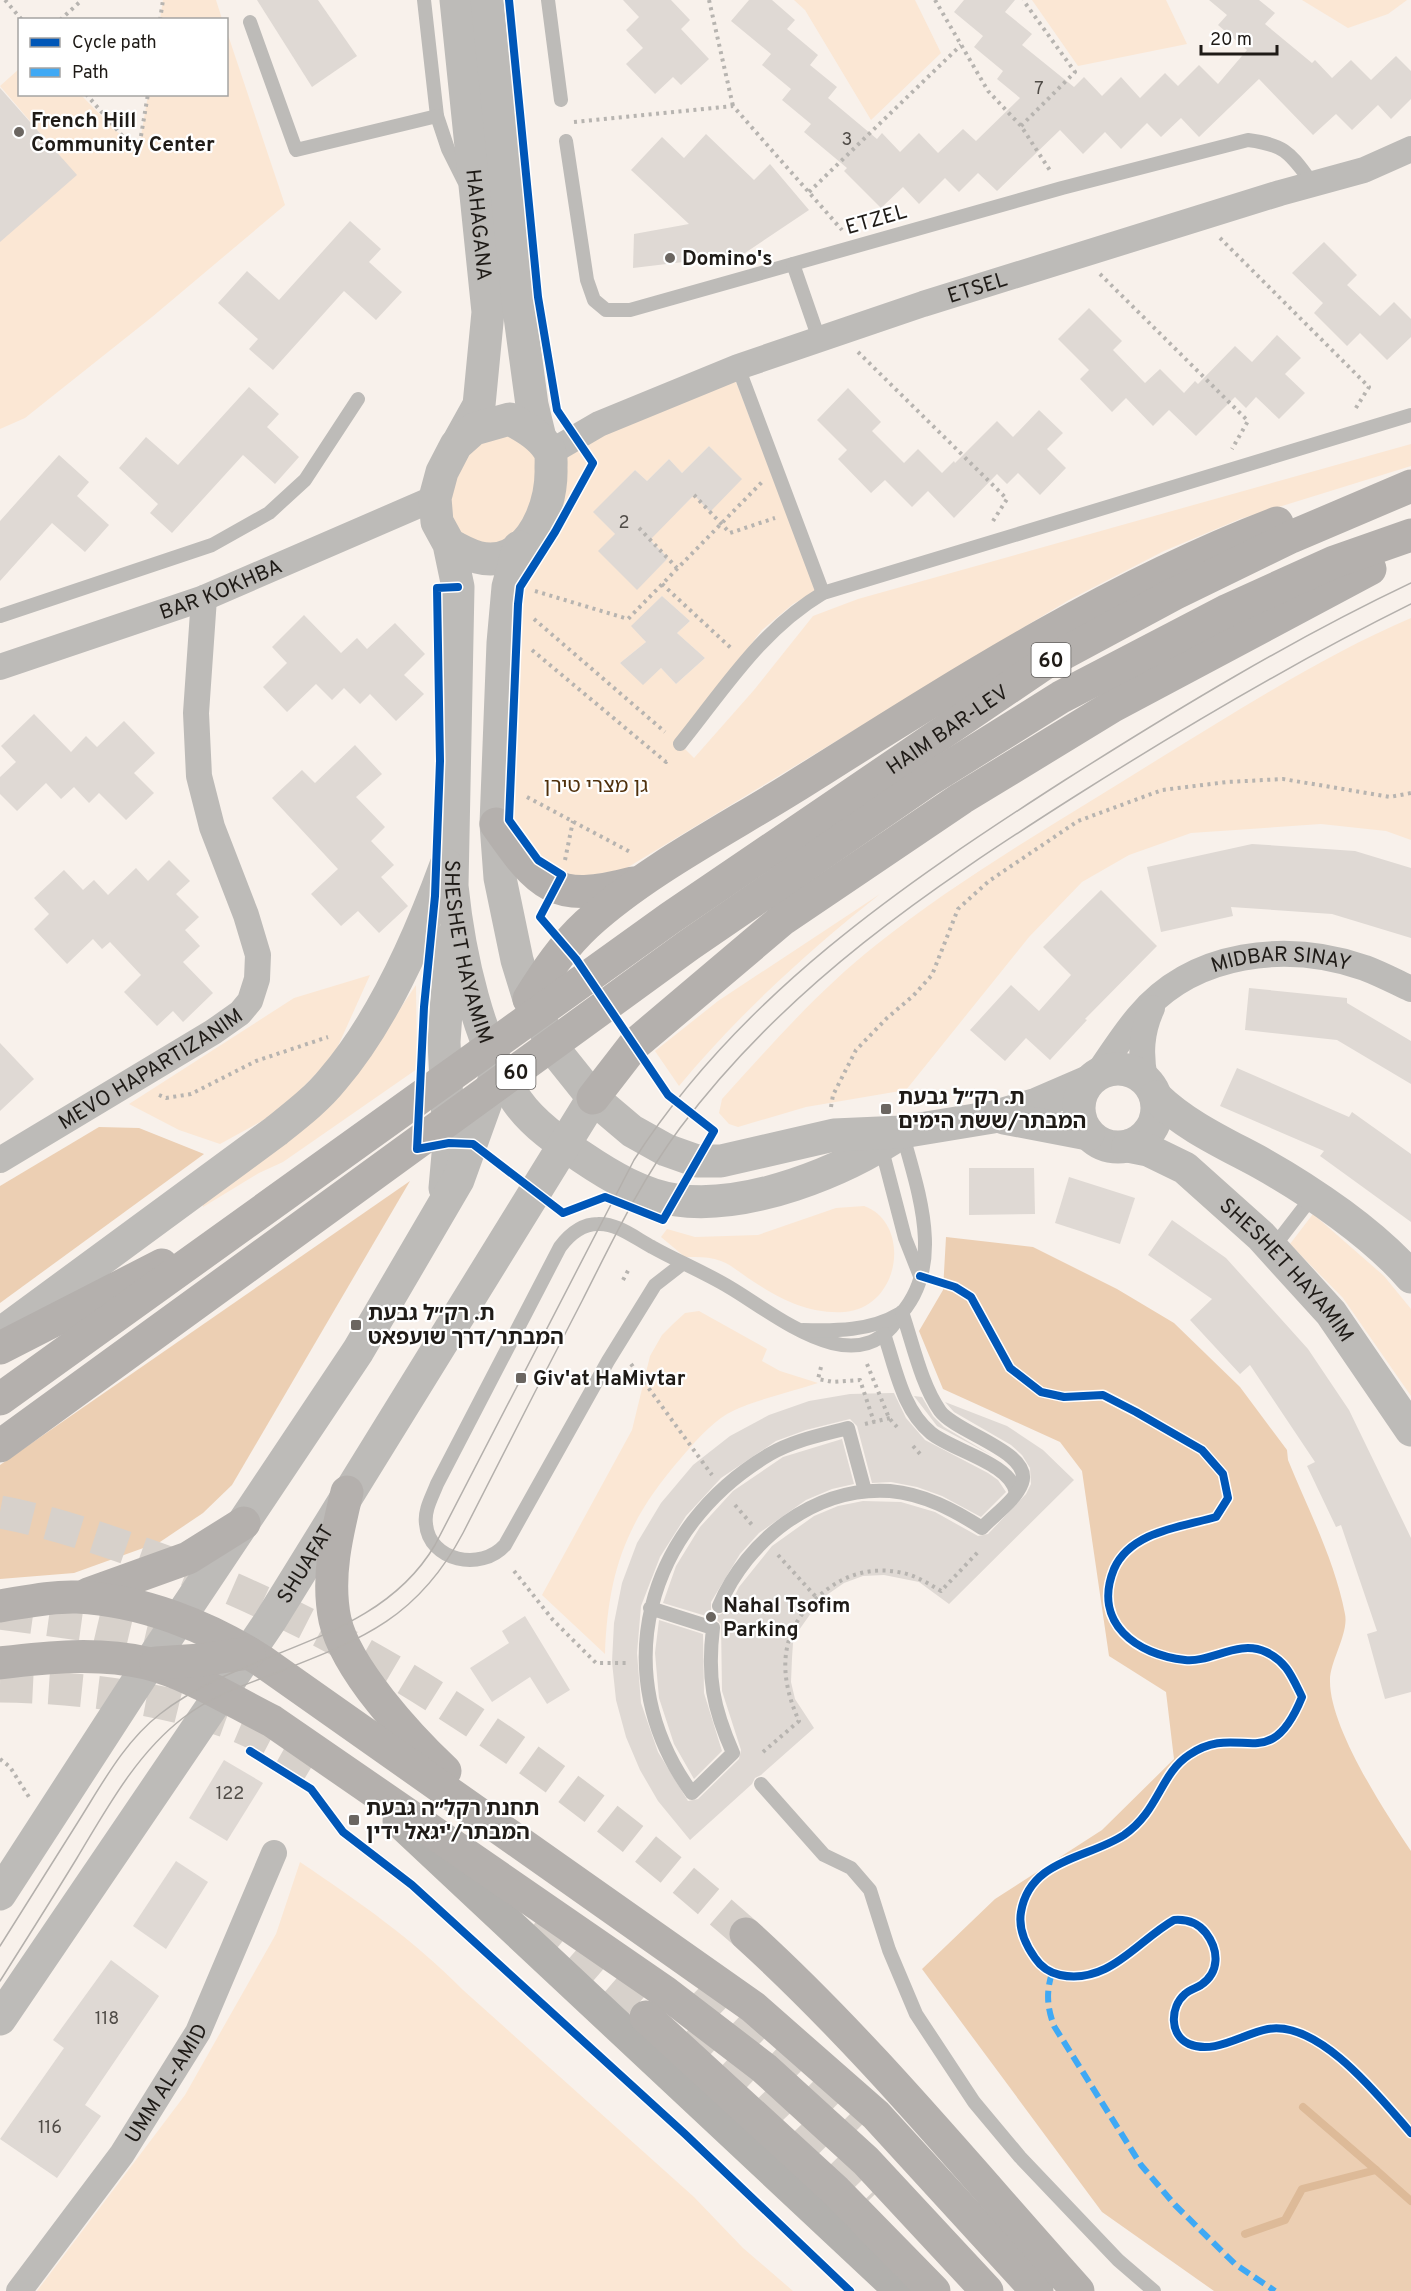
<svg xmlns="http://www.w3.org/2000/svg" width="1411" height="2291" viewBox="0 0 1411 2291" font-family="Overpass,'Noto Sans Hebrew',sans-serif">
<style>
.green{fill:#fbe7d4;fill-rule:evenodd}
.forest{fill:#eccfb3}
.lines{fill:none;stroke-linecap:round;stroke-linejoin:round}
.stream{stroke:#ddba98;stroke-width:8}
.building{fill:#dfd9d4}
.trunk-tunnel{stroke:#d7d1cb;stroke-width:33;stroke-dasharray:33 16;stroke-linecap:butt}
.path{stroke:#b7b4b0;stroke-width:4;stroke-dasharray:3 4.5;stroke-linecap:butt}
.service{stroke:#bdbbb8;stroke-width:14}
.minor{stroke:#bdbbb8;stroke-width:26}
.tertiary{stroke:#bdbbb8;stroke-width:33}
.secondary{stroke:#b2b0ad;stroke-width:33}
.trunk{stroke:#b4b0ad;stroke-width:33}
.tram{stroke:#b4b0ac;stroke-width:1.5}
.quiet{stroke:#3fa9f5;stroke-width:6;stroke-dasharray:12 6;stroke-linecap:butt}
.cycleway-casing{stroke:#fff;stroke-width:11}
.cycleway{stroke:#0057b8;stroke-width:8}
.poi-dot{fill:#6b6661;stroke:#fff;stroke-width:2}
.labels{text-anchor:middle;stroke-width:4.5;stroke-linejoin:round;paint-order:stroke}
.number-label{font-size:18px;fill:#504c47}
.shield{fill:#fff;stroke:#625f5d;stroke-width:1.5}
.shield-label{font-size:20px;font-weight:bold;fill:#1f1b17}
.poi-label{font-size:21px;font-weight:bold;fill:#1f1b17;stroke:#fff;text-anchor:start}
.street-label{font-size:21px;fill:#1f1b17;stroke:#fff}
.park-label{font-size:21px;fill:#50310c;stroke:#fff}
</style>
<rect width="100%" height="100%" fill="#f8f1eb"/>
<g class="green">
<polygon points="163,0 216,0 222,19 160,19"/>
<polygon points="794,0 915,0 941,53 871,120 805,10"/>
<polygon points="1032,0 1166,0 1187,44 1078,66"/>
<polygon points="1302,0 1407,0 1388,14 1348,28"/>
<polygon points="227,32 285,205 152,317 25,418 0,429 0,241 76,175 0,86 19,69 20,94 81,95 138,153 148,95 226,94"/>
<path d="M735,379L816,591L793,604L762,630L677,741L694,758L754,690L813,616L858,599L1411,444V466L1240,519L1164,551L1069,600L625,869L575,878L562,875L538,860L509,820L520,587L563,455L608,430ZM709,446L741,479L710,511L694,495L675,514L664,504L639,528L668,558L637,589L615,534L594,512L635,470L647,481L669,459L682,473ZM662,596L690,621L677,633L705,658L676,684L661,668L643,684L620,663L646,642L632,626Z"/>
<polygon points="495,422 551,452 519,547 449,544 442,472"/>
<path d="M1411,618V840L1386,831L1321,824L1191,833L1129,855L1082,882L1029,937L906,1090L806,1107L738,1127L729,1124L719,1113L722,1099C771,1045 819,990 876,945C964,875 1063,819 1157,760C1237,711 1326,654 1411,618Z"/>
<path d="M880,894C808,951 738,1015 679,1086L655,1051L718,1001Z"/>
<polygon points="370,975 334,1055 280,1111 220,1144 179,1130 129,1104 294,998"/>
<polygon points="416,985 417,1069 283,1162 259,1173 203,1207 202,1198 373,1049"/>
<path d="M864,1206C912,1223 901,1308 844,1312C806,1314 778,1298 748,1278C739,1272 730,1264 721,1261C709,1256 697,1257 685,1257L661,1237L667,1229L695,1237L758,1235L836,1208Z"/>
<polygon points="1313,1214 1384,1276 1411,1309 1411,1396 1343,1298 1290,1244"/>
<path d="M699,1311L767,1349L762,1361L780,1371L818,1383C794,1391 747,1402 727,1414C710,1424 693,1444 681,1458C626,1521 608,1572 605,1654L542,1595L632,1430L650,1356L662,1335L673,1324L685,1313Z"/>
<path d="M300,1862C358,1901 414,1940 463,1990L694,2197L743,2248L793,2291H37L185,2095L276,1934Z"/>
</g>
<g class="forest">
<polygon points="99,1127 139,1128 204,1154 0,1303 0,1186"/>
<polygon points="410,1181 232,1485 203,1513 160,1542 74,1573 0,1579 0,1465"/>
<path d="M946,1237L1033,1247L1117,1289L1174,1323L1240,1387L1287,1450L1288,1460C1308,1509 1335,1561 1345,1614C1349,1633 1330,1661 1330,1680C1329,1727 1385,1812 1411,1851V2291H1214L1102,2212L922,1969L995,1899L1102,1830L1174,1759L1166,1692L1109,1656L1082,1471L1060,1442L943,1389L919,1331L943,1290Z"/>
</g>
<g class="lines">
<g class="stream">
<polyline points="1303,2107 1376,2170"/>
<polyline points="1245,2234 1285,2220 1302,2189 1376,2170 1411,2201"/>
</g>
</g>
<g class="building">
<polygon points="257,0 318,0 357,56 312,87"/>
<polygon points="623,0 671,0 690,20 681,29 709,59 681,85 673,77 655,94 626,64 643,48 626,30 639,17"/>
<polygon points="749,0 772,0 795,20 787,29 818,55 810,65 837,87 828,98 877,139 882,133 900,152 919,133 938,153 963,129 976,141 1020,98 997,79 1003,71 974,47 983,36 954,12 964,0 1015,0 1005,12 1032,34 1022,45 1074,87 1084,77 1102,96 1121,77 1140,98 1165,73 1178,86 1199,65 1218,84 1247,50 1218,25 1227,15 1209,0 1259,0 1275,13 1265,24 1312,63 1315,60 1332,78 1351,60 1371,80 1396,56 1411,71 1411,99 1391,119 1378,105 1352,130 1336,114 1313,135 1259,79 1199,137 1181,118 1161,137 1147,123 1121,149 1105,132 1083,154 1060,130 997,191 978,173 959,192 945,178 919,204 903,187 881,208 844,171 847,168 804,132 811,124 782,100 791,89 762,65 771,54 731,21"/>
<polygon points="0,88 77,175 0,242"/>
<polygon points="706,134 754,180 770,164 809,210 742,255 633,268 634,234 689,224 631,170 662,137 684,158"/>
<polygon points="350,221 381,249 369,262 402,292 376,320 344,291 273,370 249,349 258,339 218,303 247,271 279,300"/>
<polygon points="1324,242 1357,275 1347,285 1380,316 1394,302 1411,319 1411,337 1387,360 1360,333 1347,346 1314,313 1323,303 1292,273"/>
<polygon points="1089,308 1122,341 1113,350 1145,383 1160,369 1184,393 1195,381 1198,384 1235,346 1252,362 1277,335 1301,358 1285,374 1305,393 1279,419 1256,397 1246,408 1235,397 1196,436 1169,410 1153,426 1126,398 1112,412 1080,379 1089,370 1058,339"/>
<polygon points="249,387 279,414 267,427 299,457 275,484 243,455 172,533 150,513 158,504 119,468 146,437 178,465"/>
<polygon points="848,388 881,422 872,431 904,463 918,449 942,473 954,461 955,463 997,421 1013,437 1039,410 1063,433 1047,449 1066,468 1040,495 1018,473 1007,484 997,474 954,518 928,491 912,507 885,480 871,493 838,459 847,450 817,420"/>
<polygon points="709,446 742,479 710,512 694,495 650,540 668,558 637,590 598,551 615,534 593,512 635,470 647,481 669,459 682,473"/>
<polygon points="59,455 89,482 77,496 109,525 85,552 52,523 0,581 0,521"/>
<polygon points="662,596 690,621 677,633 705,658 676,684 661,668 643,685 620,663 646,642 631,626"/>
<polygon points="304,615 341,653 357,638 367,649 395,623 425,654 404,675 424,694 396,721 370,694 360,704 344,688 332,700 316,684 287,712 263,687 287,663 272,647"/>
<polygon points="34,714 71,752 86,736 97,747 124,721 155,753 134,773 154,793 126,820 99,793 89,803 74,787 61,799 46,783 17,811 0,794 0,777 16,762 1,746"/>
<polygon points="355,745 382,774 356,797 385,827 371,841 394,865 381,877 408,906 379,933 358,911 341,926 311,894 338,869 272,798 302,770 315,783"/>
<polygon points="1252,844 1355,851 1411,868 1411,938 1332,914 1231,907 1233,916 1161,932 1147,867"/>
<polygon points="169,860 190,881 176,894 199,917 185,930 200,946 183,962 213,993 183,1022 173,1011 157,1026 124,992 141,975 110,942 102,949 93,939 67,964 34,929 49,914 34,898 64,870 83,890 94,880 108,895 136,868 148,881"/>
<polygon points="1101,890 1157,946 1085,1019 1087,1020 1050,1060 1026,1038 1005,1061 970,1030 1011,985 1039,1011 1071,975 1043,947"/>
<polygon points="1249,988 1347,998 1347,1003 1411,1041 1411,1084 1337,1040 1245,1030"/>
<polygon points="0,1043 34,1079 0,1111"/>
<polygon points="1237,1068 1349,1117 1352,1112 1411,1154 1411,1222 1320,1156 1324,1151 1220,1106"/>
<polygon points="969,1168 1034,1168 1035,1214 969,1215"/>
<polygon points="1069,1177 1135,1198 1120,1244 1055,1223"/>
<polygon points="1172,1220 1226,1258 1308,1349 1349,1410 1411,1538 1411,1692 1385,1699 1367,1634 1377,1631 1341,1525 1336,1527 1307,1466 1315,1462 1250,1365 1240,1374 1190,1320 1212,1299 1148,1255"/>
<polygon points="891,1393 894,1393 906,1418 925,1440 988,1473 998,1480 1006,1492 981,1517 942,1496 917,1487 891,1482 872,1483 857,1426 850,1419 806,1430 776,1441 721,1478 686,1516 660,1557 641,1606 637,1653 641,1703 658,1752 688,1801 698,1799 739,1759 741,1750 722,1691 721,1624 716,1619 663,1603 676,1566 700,1527 733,1491 783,1457 842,1439 854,1484 832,1489 806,1500 759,1533 740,1554 711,1602 711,1610 719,1615 727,1611 739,1587 772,1546 814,1516 838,1506 863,1501 901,1502 935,1512 978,1536 988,1534 1026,1494 1031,1484 1030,1468 1022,1455 1011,1445 954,1412 945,1402 1007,1426 1043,1450 1074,1480 949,1604 919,1582 884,1575 863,1576 844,1583 821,1599 799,1630 793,1643 792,1658 791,1682 795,1699 814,1728 761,1775 755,1778 752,1784 690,1840 658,1801 640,1770 626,1737 616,1700 612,1662 614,1623 622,1583 637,1543 661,1503 693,1465 730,1436 769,1415 809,1401 850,1394"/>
<polygon points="914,1396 922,1397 933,1416 944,1427 993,1456 937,1426"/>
<polygon points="525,1616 570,1690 547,1704 530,1677 492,1702 470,1668 509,1643 502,1631"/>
<polygon points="659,1620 703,1634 704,1693 722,1751 694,1779 674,1744 659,1698 655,1653"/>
<polygon points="224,1760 263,1783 227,1841 189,1818"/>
<polygon points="176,1861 208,1882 166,1949 133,1926"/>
<polygon points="111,1960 159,1996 85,2105 101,2116 57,2178 0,2139 64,2048 53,2040"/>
</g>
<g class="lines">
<g class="trunk-tunnel">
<path d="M0,1512C48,1521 97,1537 144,1554C372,1634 566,1776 746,1934"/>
<polyline points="0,1613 87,1625 189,1649"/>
<path d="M0,1686C75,1687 166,1697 236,1725C263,1736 289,1751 314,1766"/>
<polyline points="497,1892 569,1950 646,2017"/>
<polyline points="703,1984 855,2132"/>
<polyline points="691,2027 754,2086 867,2202"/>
</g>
<g class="path">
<polyline points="5,0 22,20"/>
<polyline points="709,0 733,106"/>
<polyline points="935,0 988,91 1021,126 1051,172"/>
<polyline points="60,20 82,0"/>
<polyline points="160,20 163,0"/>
<polyline points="86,94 138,154 148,94"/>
<polyline points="574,122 733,106 842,230"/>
<polyline points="1021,126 1075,72 1023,0"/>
<polyline points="809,192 961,45"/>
<polyline points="1220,238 1369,387 1354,411"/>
<polyline points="1100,274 1248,421 1232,449"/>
<polyline points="858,352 1007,499 993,521"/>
<polyline points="694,495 730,533 775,518"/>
<polyline points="639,528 677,568"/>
<polyline points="662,584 732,649"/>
<polyline points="535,591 628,619 762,482"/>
<polyline points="534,619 665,732"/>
<polyline points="532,650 666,762 669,758"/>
<polyline points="527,797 632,853"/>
<polyline points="565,860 573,821"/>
<polyline points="159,1095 166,1098 191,1094 256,1061 328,1037"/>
<polyline points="831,1107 833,1095 856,1050 887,1018 913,996 932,975 958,909 989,881 1078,821 1162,790 1227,782 1283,779 1390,797 1411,793"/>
<polyline points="623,1280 630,1267"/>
<polyline points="631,1364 712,1475"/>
<polyline points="867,1364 889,1418 897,1427"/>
<polyline points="821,1367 818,1379 833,1382 860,1380 874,1422"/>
<polyline points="865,1424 890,1418"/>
<polyline points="913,1446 921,1455"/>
<polyline points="735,1505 753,1526"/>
<polyline points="778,1555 816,1597"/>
<polyline points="514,1571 553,1620 596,1663 628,1663"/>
<path d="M763,1752L799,1721C775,1668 781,1623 829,1588C851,1572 877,1567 903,1573C917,1576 929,1584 941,1591L978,1552"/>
<polyline points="0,1759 10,1767 29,1797"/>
</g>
<g class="service">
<polyline points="424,0 437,116 448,149 464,181"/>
<polyline points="548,0 561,100"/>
<polyline points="250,22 296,150 437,116"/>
<path d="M566,141L587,280L594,300L606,310H630L1062,188L1248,140C1287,145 1290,154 1313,184"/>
<polyline points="793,264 819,339"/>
<polyline points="738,367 823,593"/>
<polyline points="0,616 212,545 269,513 305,480 358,399"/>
<path d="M680,744C725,688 761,630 823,593L1411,415"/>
<polyline points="881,1146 905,1238 920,1276"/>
<polyline points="1272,1249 1312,1197"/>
<path d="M682,1264L655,1285L608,1361L505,1545C481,1572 429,1561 426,1524C424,1510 432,1497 437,1484L560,1247C569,1235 582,1224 598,1224C617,1223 635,1238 652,1247C677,1261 704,1272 729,1287C777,1315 860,1388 902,1312"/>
<path d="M897,1318C947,1268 918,1191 902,1132"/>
<path d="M803,1330C835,1331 871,1331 899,1314"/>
<path d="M884,1334C896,1369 902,1409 931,1433C953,1451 1011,1463 1016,1493"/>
<path d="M719,1606C747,1540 815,1486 890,1491C924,1494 954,1510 982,1528C994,1515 1016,1500 1022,1483C1033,1452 956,1433 940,1411C921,1384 913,1344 902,1312"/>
<path d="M650,1608L713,1628C707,1677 713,1708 733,1753L692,1793C605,1674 646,1527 770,1454C794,1440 822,1435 848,1428L865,1491"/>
<polyline points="761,1784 824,1855 851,1868 870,1890 889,1950 916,2014 974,2102 1020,2157 1118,2260 1154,2291"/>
</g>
<g class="minor">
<path id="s1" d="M551,452L599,424L738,367L923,304L1280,193L1364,170L1411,149"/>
<path id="s2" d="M0,667L204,598L435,498"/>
<path id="s3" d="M1098,1073C1111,1054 1123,1035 1138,1017C1193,951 1287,941 1365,968C1381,974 1396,982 1411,989"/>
<path d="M1145,1079C1140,1054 1141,1032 1152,1008"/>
<path id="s4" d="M0,1160L213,1032L240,1013L250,1001L257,979L258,955L246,915L212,827L199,776L196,713L204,598"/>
<path id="s5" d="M19,2291L122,2154L198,2032L274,1853"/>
</g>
<g class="tertiary">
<path id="s6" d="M456,0L488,312L479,405L459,441"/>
<polyline points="487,0 519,309 532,405 540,438"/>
<path id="s7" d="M449,544C468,555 487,565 509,555C539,540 552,498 551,468C551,462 552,455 549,450C540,435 524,427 510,419L474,429L456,445L442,472L435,498L437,522L449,544L458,587L452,886C459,955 478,1042 517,1101C534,1125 558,1141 582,1157C610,1176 642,1195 676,1200C748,1210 843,1172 902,1132"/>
<polyline points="519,547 508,587 503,643 496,824 500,878 517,960 529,999 557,1053 593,1098 632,1131 666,1150 697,1161 721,1161 834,1135 902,1132 993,1117 1037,1104 1088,1082"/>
<circle cx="1118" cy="1108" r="39"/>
<path d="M1156,1097C1186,1126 1224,1143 1261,1163C1311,1191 1374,1234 1411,1277"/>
<polyline points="1004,1118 1088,1134"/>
<path id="s8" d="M1128,1146L1148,1150L1185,1168L1261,1236L1331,1313L1411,1430"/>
<polyline points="445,1188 449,1143 444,1042 451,938"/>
<path d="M0,1334L276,1131C296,1115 317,1099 333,1079C383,1021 420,936 446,865"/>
<polyline points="0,1894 149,1664 358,1351 458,1180 497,1072"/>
<path id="s9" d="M0,2019L270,1621L593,1098"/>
</g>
<polyline class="secondary" points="399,1821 901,2291"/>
<g class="trunk">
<path d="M496,824C540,887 554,904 633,883"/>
<path d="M529,999C546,972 563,946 587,924C644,872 725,830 791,789C947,691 1104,589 1277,523"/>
<polyline points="593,1098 634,1045 783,919 962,798 1113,706 1370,569"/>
<polyline points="0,1348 162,1265"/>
<path id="s10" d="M0,1399L670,918L1042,665L1174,594L1291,537L1411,486"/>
<polyline points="0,1446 689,945 930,779 1061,697 1228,610 1334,562 1411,535"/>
<path d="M347,1492C337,1533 326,1577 335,1620C346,1669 409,1737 445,1771"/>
<polyline points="88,1594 188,1558 244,1523"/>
<path d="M0,1606C25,1602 51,1596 77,1597C141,1600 208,1626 262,1661L753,2007L876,2115L1037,2291"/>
<path d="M0,1663C48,1657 99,1652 146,1663C190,1674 232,1701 272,1721L665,1992L764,2068L866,2161L987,2291"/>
<polyline points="156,1663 201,1660 249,1653"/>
<path d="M746,1934C866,2043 970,2171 1078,2291"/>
<polyline points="646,2017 836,2191 934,2291"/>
</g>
<g class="tram">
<path d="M0,1946C26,1905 52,1864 78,1822C102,1784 124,1742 160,1714C245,1647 376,1645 435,1545L634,1160C740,995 903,884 1065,780C1177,709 1291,640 1411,583"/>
<path d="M0,1981C26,1940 52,1899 77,1858C107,1808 137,1753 183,1718C209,1698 238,1687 268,1676C357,1641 416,1622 463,1533C502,1456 542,1378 582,1301C612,1242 640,1182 680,1128C787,985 929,889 1077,795C1186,726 1296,661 1411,604"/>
</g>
<path class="quiet" d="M1052,1973C1046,1992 1047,2007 1054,2026L1141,2165L1175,2205L1235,2264L1275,2291"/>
<g class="cycleway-casing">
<g id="cycleway">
<polyline points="458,587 437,588 440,761 435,896 424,1007 417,1149 449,1143 473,1144 563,1213 605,1197 663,1220 714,1131 668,1095 576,959 540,917 562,875 538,860 509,820 518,604 520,587 555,532 593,463 557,410 538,297 509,0"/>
<path d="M920,1276L955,1287L971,1297L1010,1368L1041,1392L1064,1397L1103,1395L1136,1412L1202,1450L1223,1474L1228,1498L1216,1517C1182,1527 1131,1531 1114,1569C1092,1623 1137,1655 1185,1660C1211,1663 1238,1639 1266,1652C1287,1662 1292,1677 1302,1697C1269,1778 1240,1720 1189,1755C1160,1774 1159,1811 1124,1835C1087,1859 1030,1859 1021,1912C1018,1929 1025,1944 1035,1958C1041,1967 1051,1973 1060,1975C1109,1985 1137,1941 1174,1920C1187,1919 1198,1923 1206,1933C1219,1950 1220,1972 1201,1985C1196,1988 1189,1990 1185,1994C1170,2007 1169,2035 1189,2044C1214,2055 1242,2034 1268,2029C1320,2020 1381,2099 1411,2133"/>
<polyline points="250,1751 311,1789 343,1832 412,1885 685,2134 850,2291"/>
</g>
</g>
<use href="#cycleway" class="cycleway"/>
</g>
<g class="poi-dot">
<circle cx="19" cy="132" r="6"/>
<circle cx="670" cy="258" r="6"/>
<rect x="880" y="1103" width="12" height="12" rx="3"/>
<rect x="350" y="1319" width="12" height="12" rx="3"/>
<rect x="515" y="1372" width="12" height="12" rx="3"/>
<circle cx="711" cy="1617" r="6"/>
<rect x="348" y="1814" width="12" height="12" rx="3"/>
</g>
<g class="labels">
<g class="number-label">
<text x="1039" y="94">7</text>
<text x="847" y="145">3</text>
<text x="624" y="528">2</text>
<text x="230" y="1799">122</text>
<text x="107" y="2024">118</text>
<text x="50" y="2133">116</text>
</g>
<g class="shield">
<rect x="1031.5" y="643" width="39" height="34" rx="4.5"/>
<rect x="496.5" y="1055" width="39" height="34" rx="4.5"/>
</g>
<g class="shield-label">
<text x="1051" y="667">60</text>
<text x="516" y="1079">60</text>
</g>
<g class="poi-label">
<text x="31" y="127">French Hill<tspan x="31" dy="24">Community Center</tspan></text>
<text x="682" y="265">Domino's</text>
<text x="898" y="1104">ת. רק״ל גבעת<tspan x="898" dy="24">המבתר/ששת הימים</tspan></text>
<text x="368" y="1320">ת. רק״ל גבעת<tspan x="368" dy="24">המבתר/דרך שועפאט</tspan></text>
<text x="533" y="1385">Giv'at HaMivtar</text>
<text x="723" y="1612">Nahal Tsofim<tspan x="723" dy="24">Parking</tspan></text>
<text x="366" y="1815">תחנת רקל״ה גבעת<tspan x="366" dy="24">המבתר/'יגאל ידין</tspan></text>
</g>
<g class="street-label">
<text transform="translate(876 219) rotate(-16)" y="7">ETZEL</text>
<text dy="7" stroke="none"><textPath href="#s6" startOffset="226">HAHAGANA</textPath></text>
<text dy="7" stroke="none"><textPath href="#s1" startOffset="458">ETSEL</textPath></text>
<text dy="7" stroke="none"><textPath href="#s2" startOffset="234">BAR KOKHBA</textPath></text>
<text dy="7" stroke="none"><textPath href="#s10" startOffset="1160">HAIM BAR-LEV</textPath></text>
<text dy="7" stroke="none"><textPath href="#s7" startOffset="812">SHESHET HAYAMIM</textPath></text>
<text dy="7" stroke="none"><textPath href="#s3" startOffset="230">MIDBAR SINAY</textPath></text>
<text dy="7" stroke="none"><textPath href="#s4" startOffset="176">MEVO HAPARTIZANIM</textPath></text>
<text dy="7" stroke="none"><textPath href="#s8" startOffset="206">SHESHET HAYAMIM</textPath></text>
<text dy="7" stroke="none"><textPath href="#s9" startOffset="548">SHUAFAT</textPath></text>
<text dy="7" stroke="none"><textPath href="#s5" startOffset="255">UMM AL-AMID</textPath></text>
</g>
<g class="park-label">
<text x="596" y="792">גן מצרי טירן</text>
</g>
</g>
<rect x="18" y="18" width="210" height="78" fill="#ffffff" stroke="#a5a4a2" stroke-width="1.5"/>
<rect x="30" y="38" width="30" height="9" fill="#0057b8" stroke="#a5a4a2" stroke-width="1.5"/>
<text x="72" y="48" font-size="18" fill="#1f1b17">Cycle path</text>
<rect x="30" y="68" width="30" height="9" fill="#3fa9f5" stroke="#a5a4a2" stroke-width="1.5"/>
<text x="72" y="78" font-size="18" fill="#1f1b17">Path</text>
<path d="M1201 45v9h76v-9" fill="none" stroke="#1f1b17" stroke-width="3"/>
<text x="1210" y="45" font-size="18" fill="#1f1b17" stroke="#ffffff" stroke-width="4.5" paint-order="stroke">20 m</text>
</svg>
